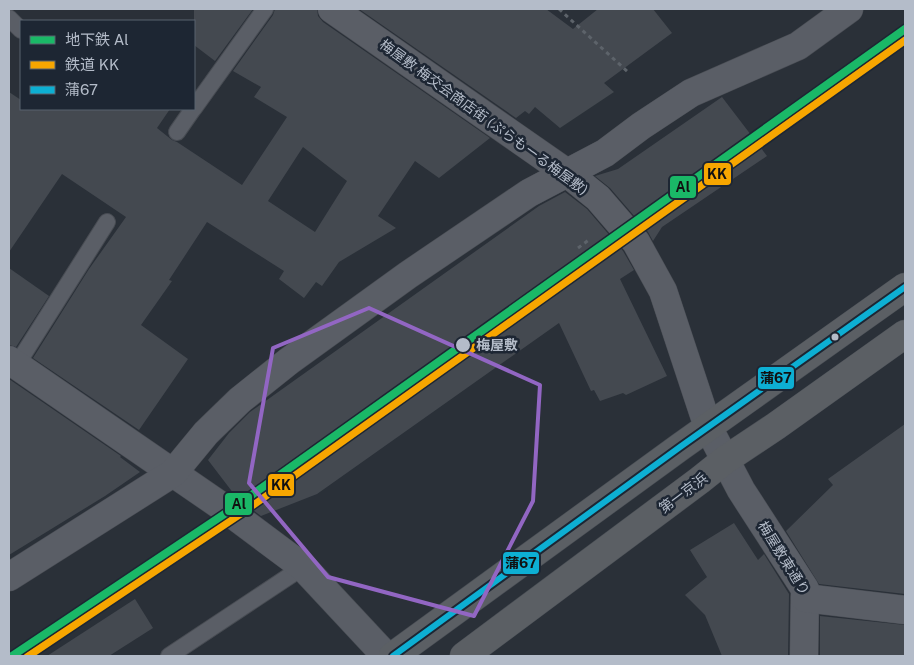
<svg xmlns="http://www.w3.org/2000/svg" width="914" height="665" viewBox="0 0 914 665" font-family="'Public Sans','Noto Sans JP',sans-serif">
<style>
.building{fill:#444950;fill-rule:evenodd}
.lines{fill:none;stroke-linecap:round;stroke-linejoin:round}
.service-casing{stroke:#484c53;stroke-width:18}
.minor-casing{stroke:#484c53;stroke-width:29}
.trunk-casing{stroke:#474c53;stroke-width:29}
.path{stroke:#5d636a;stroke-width:3;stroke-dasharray:4 4;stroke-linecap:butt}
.service{stroke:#5a5e66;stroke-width:16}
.minor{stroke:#5a5e66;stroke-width:28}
.trunk{stroke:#5b5f64;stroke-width:28}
.bus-1-casing{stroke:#1d2633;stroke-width:10}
.bus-1{stroke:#0dafd3;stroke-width:6}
.rail-1-casing{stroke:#1d2633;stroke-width:11}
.rail-1{stroke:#f7a600;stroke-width:8}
.metro-1-casing{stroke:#1d2633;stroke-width:11}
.metro-1{stroke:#1ab867;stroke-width:8}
.marked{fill:none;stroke:#9266c3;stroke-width:4;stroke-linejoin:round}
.bus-dot{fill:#b4bcc9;stroke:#1d2633;stroke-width:2}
.labels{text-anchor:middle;stroke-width:5;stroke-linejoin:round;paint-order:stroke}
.street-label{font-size:14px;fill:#b4bcc9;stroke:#1d2633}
.stop-label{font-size:14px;font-weight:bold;fill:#b4bcc9;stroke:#1d2633;text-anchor:start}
.line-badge{stroke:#1d2633;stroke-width:2}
.pale-badge-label{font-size:14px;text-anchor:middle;font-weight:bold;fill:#111}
</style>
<rect width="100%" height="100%" fill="#2a3038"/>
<g class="building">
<polygon points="194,9 253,9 215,61 194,45"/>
<path d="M275,9H317L318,16L323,22L490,138L439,178L415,161L378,216L396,228L339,262L322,286L316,282L304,298L279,279L284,271L207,222L169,280L172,281L141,325L188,359L139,430L33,358L89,269L126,217L62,174L9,252V92L21,100V109H170L157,128L172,140L177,142L242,185L287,117L254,97L261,87L233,71L273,15ZM303,147L347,181L315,232L268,201Z"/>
<polygon points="359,9 546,9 573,29 598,9 653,9 672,33 604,83 614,92 560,128 535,107 529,114 525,111 516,118"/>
<polygon points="722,97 767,156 662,227 653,241 648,232 610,188 595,176 618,169"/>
<polygon points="565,192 587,209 623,251 634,270 620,279 667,376 626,395 623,393 600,401 594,390 591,391 559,323 317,494 261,516 237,498 208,460 229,433 250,412 539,206"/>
<polygon points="9,268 49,296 16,347 9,345"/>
<polygon points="9,379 121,456 120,457 140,472 105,496 9,555"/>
<polygon points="905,424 905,594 819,584 786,531 833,485 828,479"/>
<polygon points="734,523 758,560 764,554 789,594 788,656 722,656 705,615 685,595 707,577 690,550"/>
<polygon points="135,599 153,628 109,656 47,656"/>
<polygon points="820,616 905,625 905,656 820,656"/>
</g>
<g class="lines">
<g class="service-casing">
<g id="service">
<polyline points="9,18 21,30"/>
<polyline points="194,108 265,9"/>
<polyline points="177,132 193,109"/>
<polyline points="16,366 107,222"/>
<polyline points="169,656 303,567"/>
</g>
</g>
<g class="minor-casing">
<g id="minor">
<polyline points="332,9 567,173 598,198 636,242 663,291 708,427 741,490 805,589 804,656"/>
<polyline points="9,360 224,508 303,567 386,656"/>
<polyline points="9,577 173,473 206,433 240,400 289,361 408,275 529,193 605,153 641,126 691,93 798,46 849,9"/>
<polyline points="805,598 905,610"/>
</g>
</g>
<g class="trunk-casing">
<g id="trunk">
<polyline points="393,656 680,447 905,287"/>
<polyline points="464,656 700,480 725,460 776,426 905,334"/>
</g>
</g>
<g class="path">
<polyline points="559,9 628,72"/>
<polyline points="578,248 590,239"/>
</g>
<use href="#service" class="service"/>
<use href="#minor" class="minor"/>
<use href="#trunk" class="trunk"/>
<g class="bus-1-casing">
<polyline id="bus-1" points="393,656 680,447 905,287"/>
</g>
<use href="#bus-1" class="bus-1"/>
<g class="rail-1-casing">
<polyline id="rail-1" points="28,656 240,514 905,40"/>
</g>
<use href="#rail-1" class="rail-1"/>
<g class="metro-1-casing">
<polyline id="metro-1" points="12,656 235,507 905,29"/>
</g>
<use href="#metro-1" class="metro-1"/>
</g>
<path class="marked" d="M369,308L540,385L533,501L474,616L328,577L249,483L273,348Z"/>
<g class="bus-dot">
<circle cx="835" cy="337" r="4.5"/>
<circle cx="463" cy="345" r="8"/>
</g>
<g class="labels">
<g class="street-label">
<text transform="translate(484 117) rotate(36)" y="5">梅屋敷 梅交会商店街 (ぷらもーる梅屋敷)</text>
<text transform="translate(683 493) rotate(-37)" y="5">第一京浜</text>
<text transform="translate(784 558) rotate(58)" y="5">梅屋敷東通り</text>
</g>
<g class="stop-label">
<text x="476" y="350">梅屋敷</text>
</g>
</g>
<g class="line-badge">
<rect x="703" y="162" width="29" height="24" rx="5" fill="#f7a600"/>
<rect x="669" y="175" width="28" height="24" rx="5" fill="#1ab867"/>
<rect x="757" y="366" width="38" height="24" rx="5" fill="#0dafd3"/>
<rect x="267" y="473" width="28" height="24" rx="5" fill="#f7a600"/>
<rect x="224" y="492" width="29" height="24" rx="5" fill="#1ab867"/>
<rect x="502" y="551" width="38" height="24" rx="5" fill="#0dafd3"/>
</g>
<g class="pale-badge-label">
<text x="717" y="179">KK</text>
<text x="683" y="192">Al</text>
<text x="776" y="383">蒲67</text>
<text x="281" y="490">KK</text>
<text x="239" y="509">Al</text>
<text x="521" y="568">蒲67</text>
</g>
<rect width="914" height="665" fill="none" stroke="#b4bcc9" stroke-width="20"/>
<rect x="20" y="20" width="175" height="90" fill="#1d2633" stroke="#59626f"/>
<rect x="30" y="36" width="25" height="8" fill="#1ab867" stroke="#59626f"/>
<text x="65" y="45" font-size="15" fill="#b4bcc9">地下鉄 Al</text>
<rect x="30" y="61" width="25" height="8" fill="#f7a600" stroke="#59626f"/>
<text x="65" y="70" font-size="15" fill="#b4bcc9">鉄道 KK</text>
<rect x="30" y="86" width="25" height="8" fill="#0dafd3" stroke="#59626f"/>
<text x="65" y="95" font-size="15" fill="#b4bcc9">蒲67</text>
</svg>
